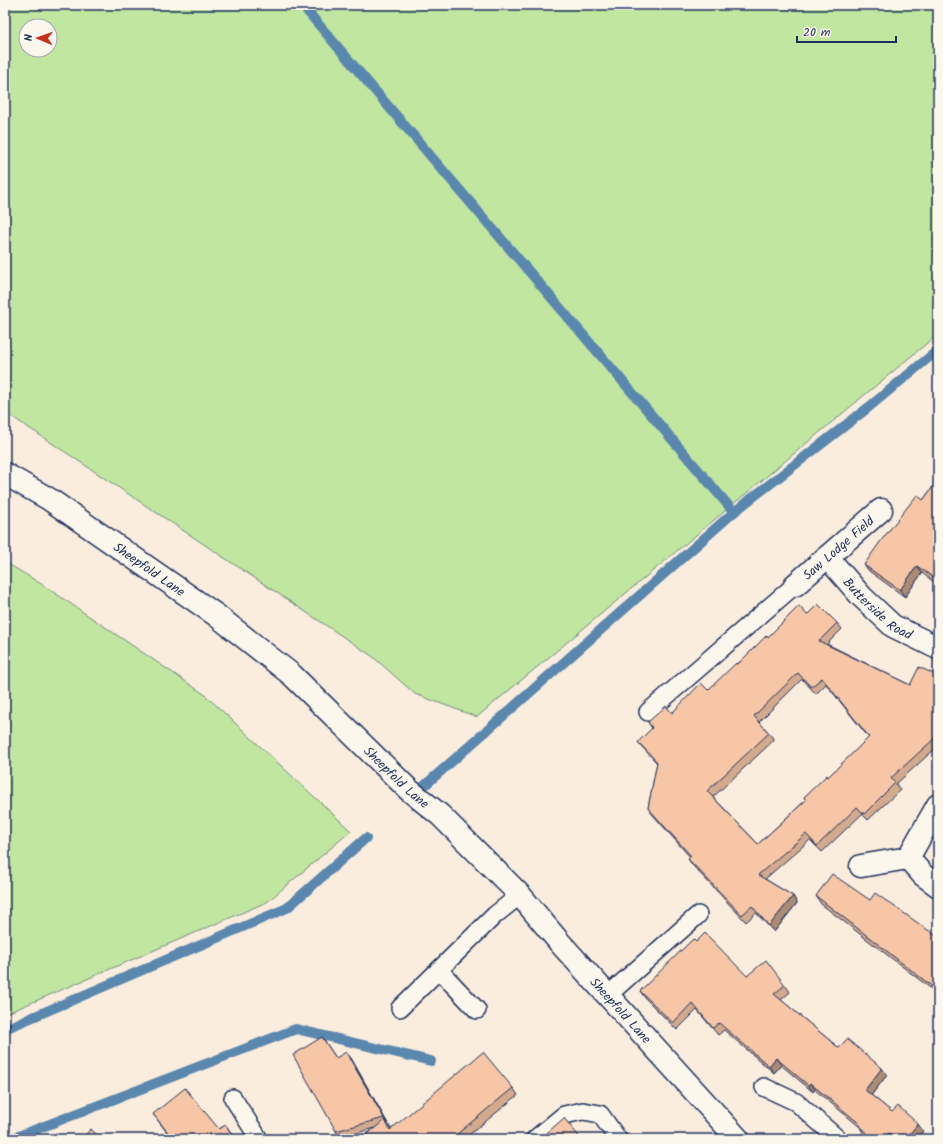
<svg xmlns="http://www.w3.org/2000/svg" width="943" height="1144" viewBox="0 0 943 1144" font-family="Kalam,sans-serif">
<style>
.green{fill:#c1e6a0;stroke:#6e8a7f;fill-rule:evenodd}
.lines{fill:none;stroke-linecap:round;stroke-linejoin:round}
.stream{stroke:#5a87ae;stroke-width:10}
.service-casing{stroke:#1b2f5e;stroke-width:20}
.minor-casing{stroke:#1b2f5e;stroke-width:25}
.tertiary-casing{stroke:#1b2f5e;stroke-width:25}
.service{stroke:#fbf7ec;stroke-width:17}
.minor{stroke:#fbf7ec;stroke-width:22}
.tertiary{stroke:#fbf7ec;stroke-width:22}
.wall{fill:#d4aa8f;stroke:#1b2f5e;fill-rule:evenodd}
.shaded-wall{fill:#ac8b74;stroke:#1b2f5e}
.building{fill:#f6c6a6;stroke:#1b2f5e;fill-rule:evenodd}
.labels{text-anchor:middle;stroke-width:3;stroke-linejoin:round;paint-order:stroke}
.street-label{font-size:13px;fill:#1b2f5e;stroke:#fbf7ec}
</style>
<rect width="100%" height="100%" fill="#faedde"/>
<filter id="ink" filterUnits="userSpaceOnUse"><feTurbulence type="fractalNoise" baseFrequency=".025" numOctaves="2"/><feDisplacementMap in="SourceGraphic" scale="8" xChannelSelector="R" yChannelSelector="G"/><feConvolveMatrix kernelMatrix="1 2 1 2 8 2 1 2 1" color-interpolation-filters="sRGB"/></filter>
<g filter="url(#ink)">
<g class="green">
<path d="M5,5H938V334L477,717L415,694L372,656L5,412ZM26,26H50V50H26Z"/>
<polygon points="5,562 43,585 204,694 351,831 267,902 5,1014"/>
</g>
<g class="lines">
<g class="stream">
<polyline points="302,5 734,512"/>
<polyline points="423,787 734,512 869,407 938,350"/>
<polyline points="5,1029 287,908 366,838"/>
<polyline points="11,1139 296,1029 431,1061"/>
</g>
<g class="service-casing">
<g id="service">
<polyline points="648,712 795,585"/>
<polyline points="439,970 477,1010"/>
<polyline points="607,996 698,915"/>
<polyline points="400,1008 495,915 520,895"/>
<polyline points="764,1087 796,1102 838,1139"/>
<polyline points="233,1098 259,1139"/>
<polyline points="535,1139 564,1115 583,1111 600,1114 618,1139"/>
</g>
</g>
<g class="minor-casing">
<g id="minor">
<path id="s1" d="M827,557L861,596L893,626L938,648"/>
<path id="s2" d="M795,585L881,510"/>
<polyline points="908,858 923,875 938,886"/>
<polyline points="861,866 908,858 938,805"/>
</g>
</g>
<g class="tertiary-casing">
<g id="tertiary">
<path id="s3" d="M5,474L49,499L216,615L292,675L409,790L440,815L520,895L561,944L738,1139"/>
</g>
</g>
<use href="#service" class="service"/>
<use href="#minor" class="minor"/>
<use href="#tertiary" class="tertiary"/>
</g>
<g class="wall">
<polygon points="938,480 938,585 922,573 905,597 869,571 864,565 923,500"/>
<path d="M807,615L837,623L842,629L827,644L910,685L938,676V746L896,784L900,790L868,820L862,814L822,852L810,840L765,879L793,896L797,903L774,932L756,913L746,922L693,866L688,859L690,857L653,815L648,808L657,763L643,748L638,742L652,728L648,722L672,713L708,690L768,637ZM802,679L816,694L826,684L869,738L828,777L804,797L806,800L758,844L713,797L774,740L769,733L759,722Z"/>
<polygon points="816,896 870,900 938,937 938,994 821,904"/>
<polygon points="696,942 747,976 785,985 790,992 781,1000 839,1048 887,1075 871,1095 892,1112 923,1131 916,1139 870,1139 863,1133 860,1127 815,1090 813,1092 781,1065 774,1073 724,1030 718,1035 697,1010 677,1030 645,998 640,991"/>
<polygon points="322,1037 336,1058 351,1058 391,1129 513,1088 518,1095 464,1139 361,1139 374,1128 340,1138 336,1131"/>
<polygon points="153,1114 219,1129 226,1125 235,1139 172,1139"/>
</g>
<g class="shaded-wall">
<polygon points="917,566 922,573 905,597 900,590"/>
<polygon points="938,731 938,743 935,738"/>
<polygon points="793,896 797,903 774,932 769,926"/>
<polygon points="346,1052 351,1058 388,1125 384,1118"/>
<polygon points="776,1058 781,1065 774,1073 769,1066"/>
<polygon points="882,1068 887,1075 870,1097 865,1090"/>
<polygon points="810,1083 815,1090 813,1092 808,1085"/>
<polygon points="918,1124 923,1131 916,1139 905,1139"/>
<polygon points="889,1133 893,1139 883,1139"/>
</g>
<g class="building">
<polygon points="938,480 938,581 917,566 900,590 864,565 880,542 917,495 923,500"/>
<path d="M818,604L837,623L819,641L910,685L919,667L938,676V731L935,738L891,778L895,783L864,814L857,807L817,846L806,834L758,875L793,896L769,926L752,906L742,915L688,859L691,856L648,808L657,762L638,742L652,728L648,722L666,706L672,713L701,683L708,690L736,663L737,665L767,635L768,637L799,606L807,615ZM798,673L811,687L822,678L869,737L828,777L827,775L804,797L806,800L758,844L707,791L769,733L754,716Z"/>
<polygon points="832,874 870,900 875,893 938,937 938,991 816,896"/>
<polygon points="705,933 747,976 766,960 785,985 774,994 839,1048 847,1039 882,1068 865,1090 892,1112 898,1106 918,1124 905,1139 895,1139 889,1133 883,1139 873,1139 859,1126 860,1124 810,1083 808,1085 776,1058 769,1066 719,1023 713,1028 692,1003 673,1023 640,991 693,939 696,942"/>
<polygon points="322,1037 336,1058 346,1052 384,1118 336,1131 293,1055"/>
<polygon points="483,1052 513,1088 451,1139 361,1139 385,1120 390,1130"/>
<polygon points="185,1088 219,1129 226,1125 234,1139 173,1139 153,1114"/>
<polygon points="564,1118 581,1139 540,1139"/>
<polygon points="91,1129 101,1139 81,1139"/>
</g>
</g>
<g class="labels">
<g class="street-label">
<text dy="5" stroke="none"><textPath href="#s2" startOffset="57">Saw Lodge Field</textPath></text>
<text dy="5" stroke="none"><textPath href="#s3" startOffset="173">Sheepfold Lane</textPath></text>
<text dy="5" stroke="none"><textPath href="#s1" startOffset="73">Butterside Road</textPath></text>
<text dy="5" stroke="none"><textPath href="#s3" startOffset="497">Sheepfold Lane</textPath></text>
<text dy="5" stroke="none"><textPath href="#s3" startOffset="821">Sheepfold Lane</textPath></text>
</g>
</g>
<rect width="943" height="1144" fill="none" stroke="#fbf7ec" stroke-width="20"/>
<rect x="10" y="10" width="923" height="1124" fill="none" stroke="#1b2f5e" stroke-width="1.5" filter="url(#ink)"/>
<g transform="translate(38 38) rotate(272)"><circle r="19" fill="#fbf7ec" stroke="#a1a7b3"/>
<path d="M0-3L7 15L0 10L-7 15Z" fill="#c8321e"/>
<text y="-6" font-size="11" font-weight="bold" text-anchor="middle" fill="#1b2f5e">N</text>
</g>
<path d="M797 36v6h99v-6" fill="none" stroke="#1b2f5e" stroke-width="2"/>
<text x="803" y="36" font-size="12" fill="#1b2f5e" stroke="#fbf7ec" stroke-width="3" paint-order="stroke">20 m</text>
</svg>
